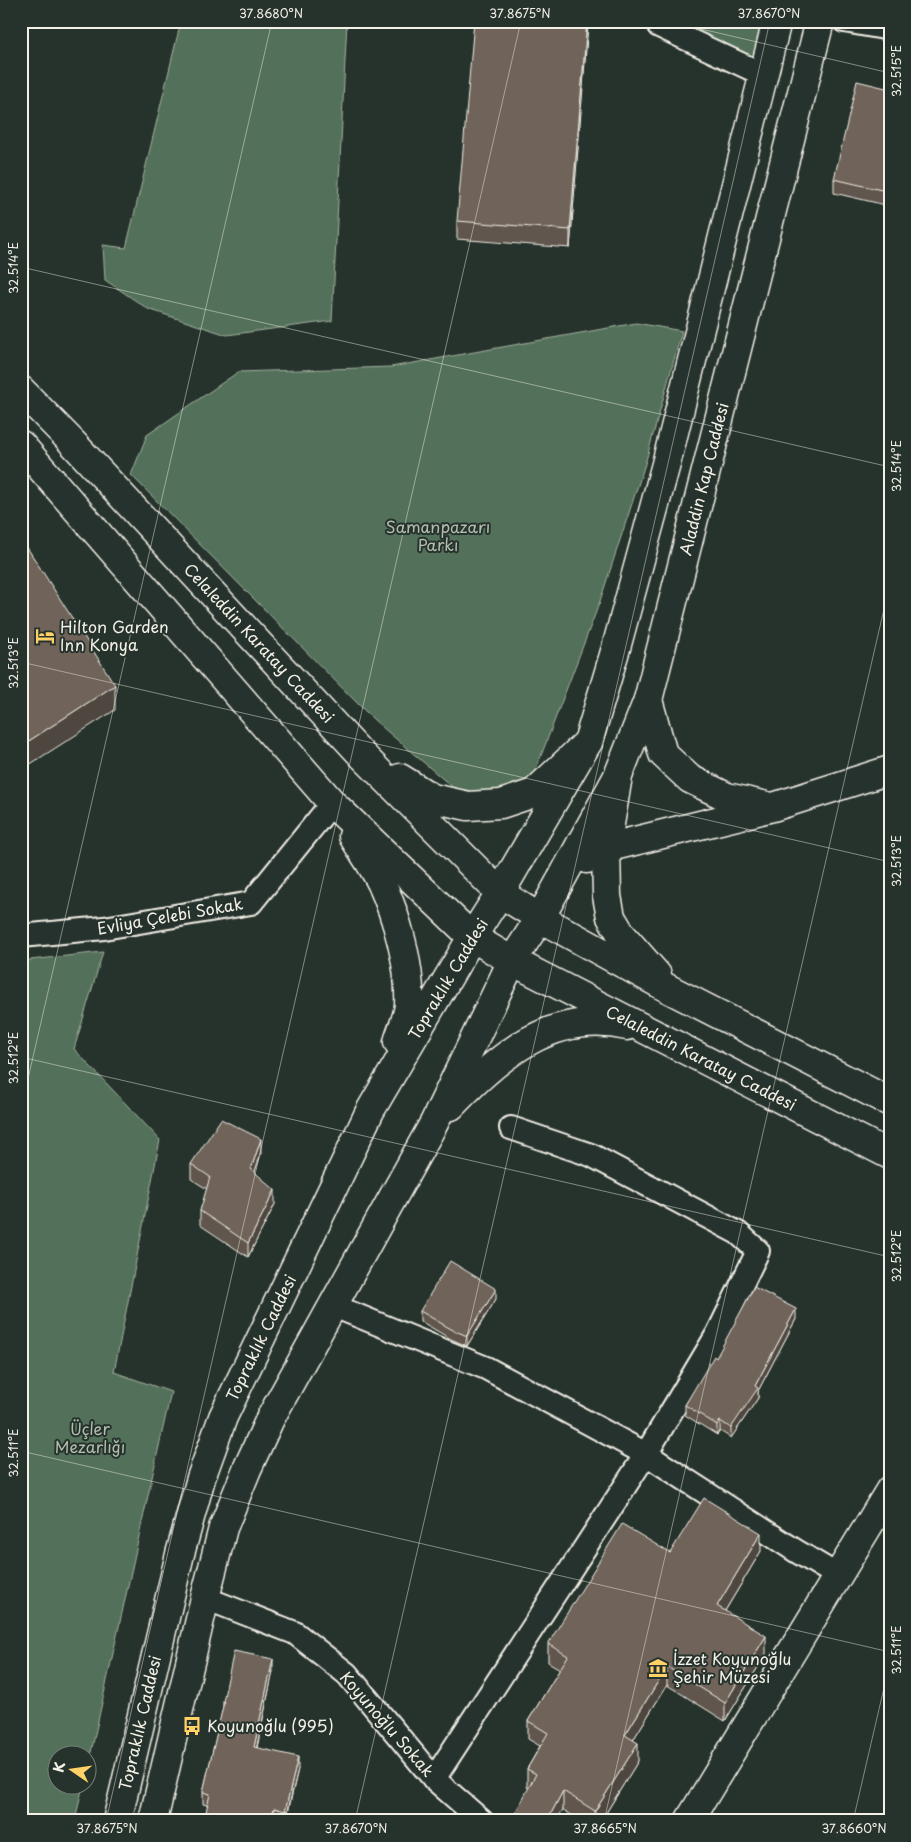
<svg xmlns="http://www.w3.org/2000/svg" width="911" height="1842" viewBox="0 0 911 1842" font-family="'Playpen Sans',sans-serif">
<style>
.green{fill:#53715a;stroke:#a4b1a1}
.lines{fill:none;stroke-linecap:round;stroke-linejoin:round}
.minor-casing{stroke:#f4f1e8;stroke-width:26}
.tertiary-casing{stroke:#f4f1e8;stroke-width:31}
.secondary-casing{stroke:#f4f1e8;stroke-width:31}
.minor{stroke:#26332d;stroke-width:22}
.tertiary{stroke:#26332d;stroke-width:28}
.secondary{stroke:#26332d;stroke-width:28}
.wall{fill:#60564d;stroke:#f4f1e8}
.shaded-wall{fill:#4e463f;stroke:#f4f1e8}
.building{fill:#70645a;stroke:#f4f1e8}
.ticks{fill:none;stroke:#f4f1e8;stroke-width:1;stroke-opacity:0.45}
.labels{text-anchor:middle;stroke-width:4;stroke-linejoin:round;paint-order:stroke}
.street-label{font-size:16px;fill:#f4f1e8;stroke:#26332d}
.park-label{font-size:16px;fill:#b4beaf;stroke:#26332d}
.poi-label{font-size:16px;fill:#f4f1e8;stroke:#26332d;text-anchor:start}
.neatline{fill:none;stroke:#f4f1e8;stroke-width:2}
.ticks-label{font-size:12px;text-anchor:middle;fill:#f4f1e8}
</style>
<rect width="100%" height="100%" fill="#26332d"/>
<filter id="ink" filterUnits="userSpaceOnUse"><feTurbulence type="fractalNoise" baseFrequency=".02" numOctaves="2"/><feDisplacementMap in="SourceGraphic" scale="10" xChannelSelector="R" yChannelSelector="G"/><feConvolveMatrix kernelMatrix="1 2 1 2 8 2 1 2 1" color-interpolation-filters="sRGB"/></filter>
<g filter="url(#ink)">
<g class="green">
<polygon points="181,21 347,21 332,321 227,335 148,309 105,280 103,245 126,248"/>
<polygon points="684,21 775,21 765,60 680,36"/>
<polygon points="636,323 682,331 645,464 599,604 531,782 502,800 464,797 374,720 131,475 147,435 238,372 391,367"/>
<polygon points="103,952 74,1049 160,1140 114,1372 171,1392 88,1766 88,1754 58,1754 58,1784 83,1785 75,1821 21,1821 21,961"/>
</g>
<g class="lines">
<g class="minor-casing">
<g id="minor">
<polyline points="659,21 659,26 764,75"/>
<polyline points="844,21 890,29"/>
<polyline points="21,936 104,928 251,903 332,803"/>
<polyline points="334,1306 486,1368 646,1454 796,1551 838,1576"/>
<polyline points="205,1598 295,1633 347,1674 434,1779 482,1821"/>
<polyline points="434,1779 646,1454 718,1333 758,1251 738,1233 591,1155 511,1128"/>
</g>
</g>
<g class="tertiary-casing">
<g id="tertiary">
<polyline points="648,700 663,754 690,779 727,797 767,806"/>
<polyline points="587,859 606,848 773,807 890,770"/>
<polyline points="500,893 588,742 616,648 666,464 777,21"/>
<polyline points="540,918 618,776 648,700 820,21"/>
<polyline points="689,1821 890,1490"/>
</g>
</g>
<g class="secondary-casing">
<g id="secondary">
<polyline points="21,390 71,441 362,755 500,893 540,918 669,989 890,1102"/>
<polyline points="21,445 332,803 472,937 512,961 890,1155"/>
<polyline points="618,776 606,848 607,896 611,917 621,934 657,975"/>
<polyline points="400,778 432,798 468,806 501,804 534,793 588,742"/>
<path d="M353,836C362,851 373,866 381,882C397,917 411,967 409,1005C408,1017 401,1031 398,1042"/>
<path d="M451,1106C498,1056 553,1009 627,1026"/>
<polyline points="117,1821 180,1554 201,1478 223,1417 370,1111 472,937 500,893"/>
<polyline points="153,1821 205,1598 223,1528 247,1469 270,1419 434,1123 512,961 540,918"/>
</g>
</g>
<use href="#minor" class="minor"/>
<use href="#tertiary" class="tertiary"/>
<use href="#secondary" class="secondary"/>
</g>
<g class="wall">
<polygon points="588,21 570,248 457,239 457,221"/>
<polygon points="890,89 890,206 834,193 834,179"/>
<polygon points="261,1153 255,1172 275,1204 248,1257 200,1225 200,1211 207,1189 191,1179 191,1164"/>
<polygon points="496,1299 467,1346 451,1339 420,1321 420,1311"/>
<polygon points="796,1319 758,1391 758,1398 731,1438 720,1431 717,1435 685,1415 685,1405 716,1358"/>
<polygon points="761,1551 725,1611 766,1654 725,1721 667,1685 633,1740 638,1761 601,1821 581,1821 527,1787 527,1769 540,1746 528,1739 528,1721 560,1669 548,1662 548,1644 670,1553"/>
<polygon points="273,1671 257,1748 298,1769 286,1821 275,1821 203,1804 203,1792 223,1708 223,1701"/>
</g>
<g class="shaded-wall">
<polygon points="587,21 588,21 588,25 570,248 570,230"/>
<polygon points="115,685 115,710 21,770 21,746"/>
<polygon points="261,1139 261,1153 251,1183 251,1169"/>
<polygon points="275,1190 275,1204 248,1257 248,1243"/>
<polygon points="496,1289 496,1299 467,1346 467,1336"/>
<polygon points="796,1309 796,1319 758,1391 758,1398 731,1438 731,1428 755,1386"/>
<polygon points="720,1421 720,1431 717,1435 717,1425"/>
<polygon points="761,1533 761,1551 717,1624 717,1606"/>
<polygon points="766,1636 766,1654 725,1721 725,1703"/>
<polygon points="273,1659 273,1671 254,1759 254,1747"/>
<polygon points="667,1667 667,1685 625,1753 625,1735"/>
<polygon points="638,1743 638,1761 601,1821 595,1821 595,1811"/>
<polygon points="298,1757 298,1769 285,1821 285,1811"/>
<polygon points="563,1791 563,1809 557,1821 547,1821"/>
<polygon points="274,1808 274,1820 271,1821"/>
</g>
<g class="building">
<polygon points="474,21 587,21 570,230 457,221"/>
<polygon points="857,81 890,89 890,192 834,179"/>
<polygon points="21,538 115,685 21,746"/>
<polygon points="221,1119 261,1139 251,1169 275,1190 248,1243 200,1211 210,1177 191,1164"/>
<polygon points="450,1261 496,1289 467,1336 451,1329 420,1311"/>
<polygon points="754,1287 796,1309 755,1386 758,1388 731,1428 720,1421 717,1425 685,1405 714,1356 716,1358"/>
<polygon points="704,1498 761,1533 717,1606 766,1636 725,1703 667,1667 625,1735 638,1743 595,1811 563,1791 547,1821 511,1821 536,1774 527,1769 548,1733 528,1721 568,1656 548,1644 622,1524 670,1553"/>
<polygon points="234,1651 273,1659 254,1747 298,1757 285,1811 274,1808 271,1821 204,1821 210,1794 203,1792 224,1702 223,1701"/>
</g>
</g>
<path class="ticks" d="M667,21L890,73M21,30L23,21M21,267L890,467M21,662L890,862M21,1057L890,1257M21,1109L272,21M21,1451L890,1652M106,1821L521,21M355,1821L770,21M604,1821L890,583M853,1821L890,1662"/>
<defs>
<g id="hotel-bare" transform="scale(1.5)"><path d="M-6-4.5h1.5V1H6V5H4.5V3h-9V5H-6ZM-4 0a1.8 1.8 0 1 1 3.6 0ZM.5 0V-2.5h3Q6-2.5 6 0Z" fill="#ffd166" stroke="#26332d" stroke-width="2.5" paint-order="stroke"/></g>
<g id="museum-bare" transform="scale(1.5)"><path d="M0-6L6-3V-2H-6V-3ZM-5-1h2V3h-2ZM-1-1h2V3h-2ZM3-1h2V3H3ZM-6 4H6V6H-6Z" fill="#ffd166" stroke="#26332d" stroke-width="2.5" paint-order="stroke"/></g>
<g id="bus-bare" transform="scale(1.5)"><path d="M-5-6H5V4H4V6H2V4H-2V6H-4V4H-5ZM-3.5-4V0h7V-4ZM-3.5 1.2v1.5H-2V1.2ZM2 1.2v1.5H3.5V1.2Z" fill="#ffd166" stroke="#26332d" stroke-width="2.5" paint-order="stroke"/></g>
</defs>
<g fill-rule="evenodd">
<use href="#hotel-bare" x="45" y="636"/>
<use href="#museum-bare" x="658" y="1668"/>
<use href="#bus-bare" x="192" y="1726"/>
</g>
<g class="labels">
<g class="street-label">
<text transform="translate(704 479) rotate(-76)" y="6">Aladdin Kap Caddesi</text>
<text transform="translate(259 643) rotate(47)" y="6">Celaleddin Karatay Caddesi</text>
<text transform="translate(170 916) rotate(-10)" y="6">Evliya Çelebi Sokak</text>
<text transform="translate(448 979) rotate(-59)" y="6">Topraklık Caddesi</text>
<text transform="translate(701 1058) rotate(27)" y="6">Celaleddin Karatay Caddesi</text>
<text transform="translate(261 1338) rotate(-64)" y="6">Topraklık Caddesi</text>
<text transform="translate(140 1723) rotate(-77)" y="6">Topraklık Caddesi</text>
<text transform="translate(387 1724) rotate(49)" y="6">Koyunoğlu Sokak</text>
</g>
<g class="park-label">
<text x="438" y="533">Samanpazarı<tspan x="438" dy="18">Parkı</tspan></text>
<text x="90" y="1435">Üçler<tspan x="90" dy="18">Mezarlığı</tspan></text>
</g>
<g class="poi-label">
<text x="60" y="633">Hilton Garden<tspan x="60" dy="18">Inn Konya</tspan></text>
<text x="673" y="1665">İzzet Koyunoğlu<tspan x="673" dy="18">Şehir Müzesi</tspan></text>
<text x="207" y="1732">Koyunoğlu (995)</text>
</g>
</g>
<rect width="911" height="1842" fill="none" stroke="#26332d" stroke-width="55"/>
<g transform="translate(72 1770) rotate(283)"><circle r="24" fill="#26332d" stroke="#787f78"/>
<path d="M0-4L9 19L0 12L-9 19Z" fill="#ffd166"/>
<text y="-8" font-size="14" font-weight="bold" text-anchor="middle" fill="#f4f1e8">K</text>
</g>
<rect x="28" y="28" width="856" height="1786" class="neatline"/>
<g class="ticks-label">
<text x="271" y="18">37.8680°N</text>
<text x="520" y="18">37.8675°N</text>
<text x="769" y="18">37.8670°N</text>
<text transform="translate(897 71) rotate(-90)" y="4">32.515°E</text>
<text transform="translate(14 268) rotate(-90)" y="4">32.514°E</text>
<text transform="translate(897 466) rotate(-90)" y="4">32.514°E</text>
<text transform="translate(14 663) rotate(-90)" y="4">32.513°E</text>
<text transform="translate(897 861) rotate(-90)" y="4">32.513°E</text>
<text transform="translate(14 1058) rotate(-90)" y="4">32.512°E</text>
<text transform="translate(897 1256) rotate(-90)" y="4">32.512°E</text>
<text transform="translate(14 1453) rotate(-90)" y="4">32.511°E</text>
<text transform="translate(897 1650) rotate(-90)" y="4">32.511°E</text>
<text x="107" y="1833">37.8675°N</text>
<text x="356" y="1833">37.8670°N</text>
<text x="605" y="1833">37.8665°N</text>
<text x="854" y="1833">37.8660°N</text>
</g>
</svg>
